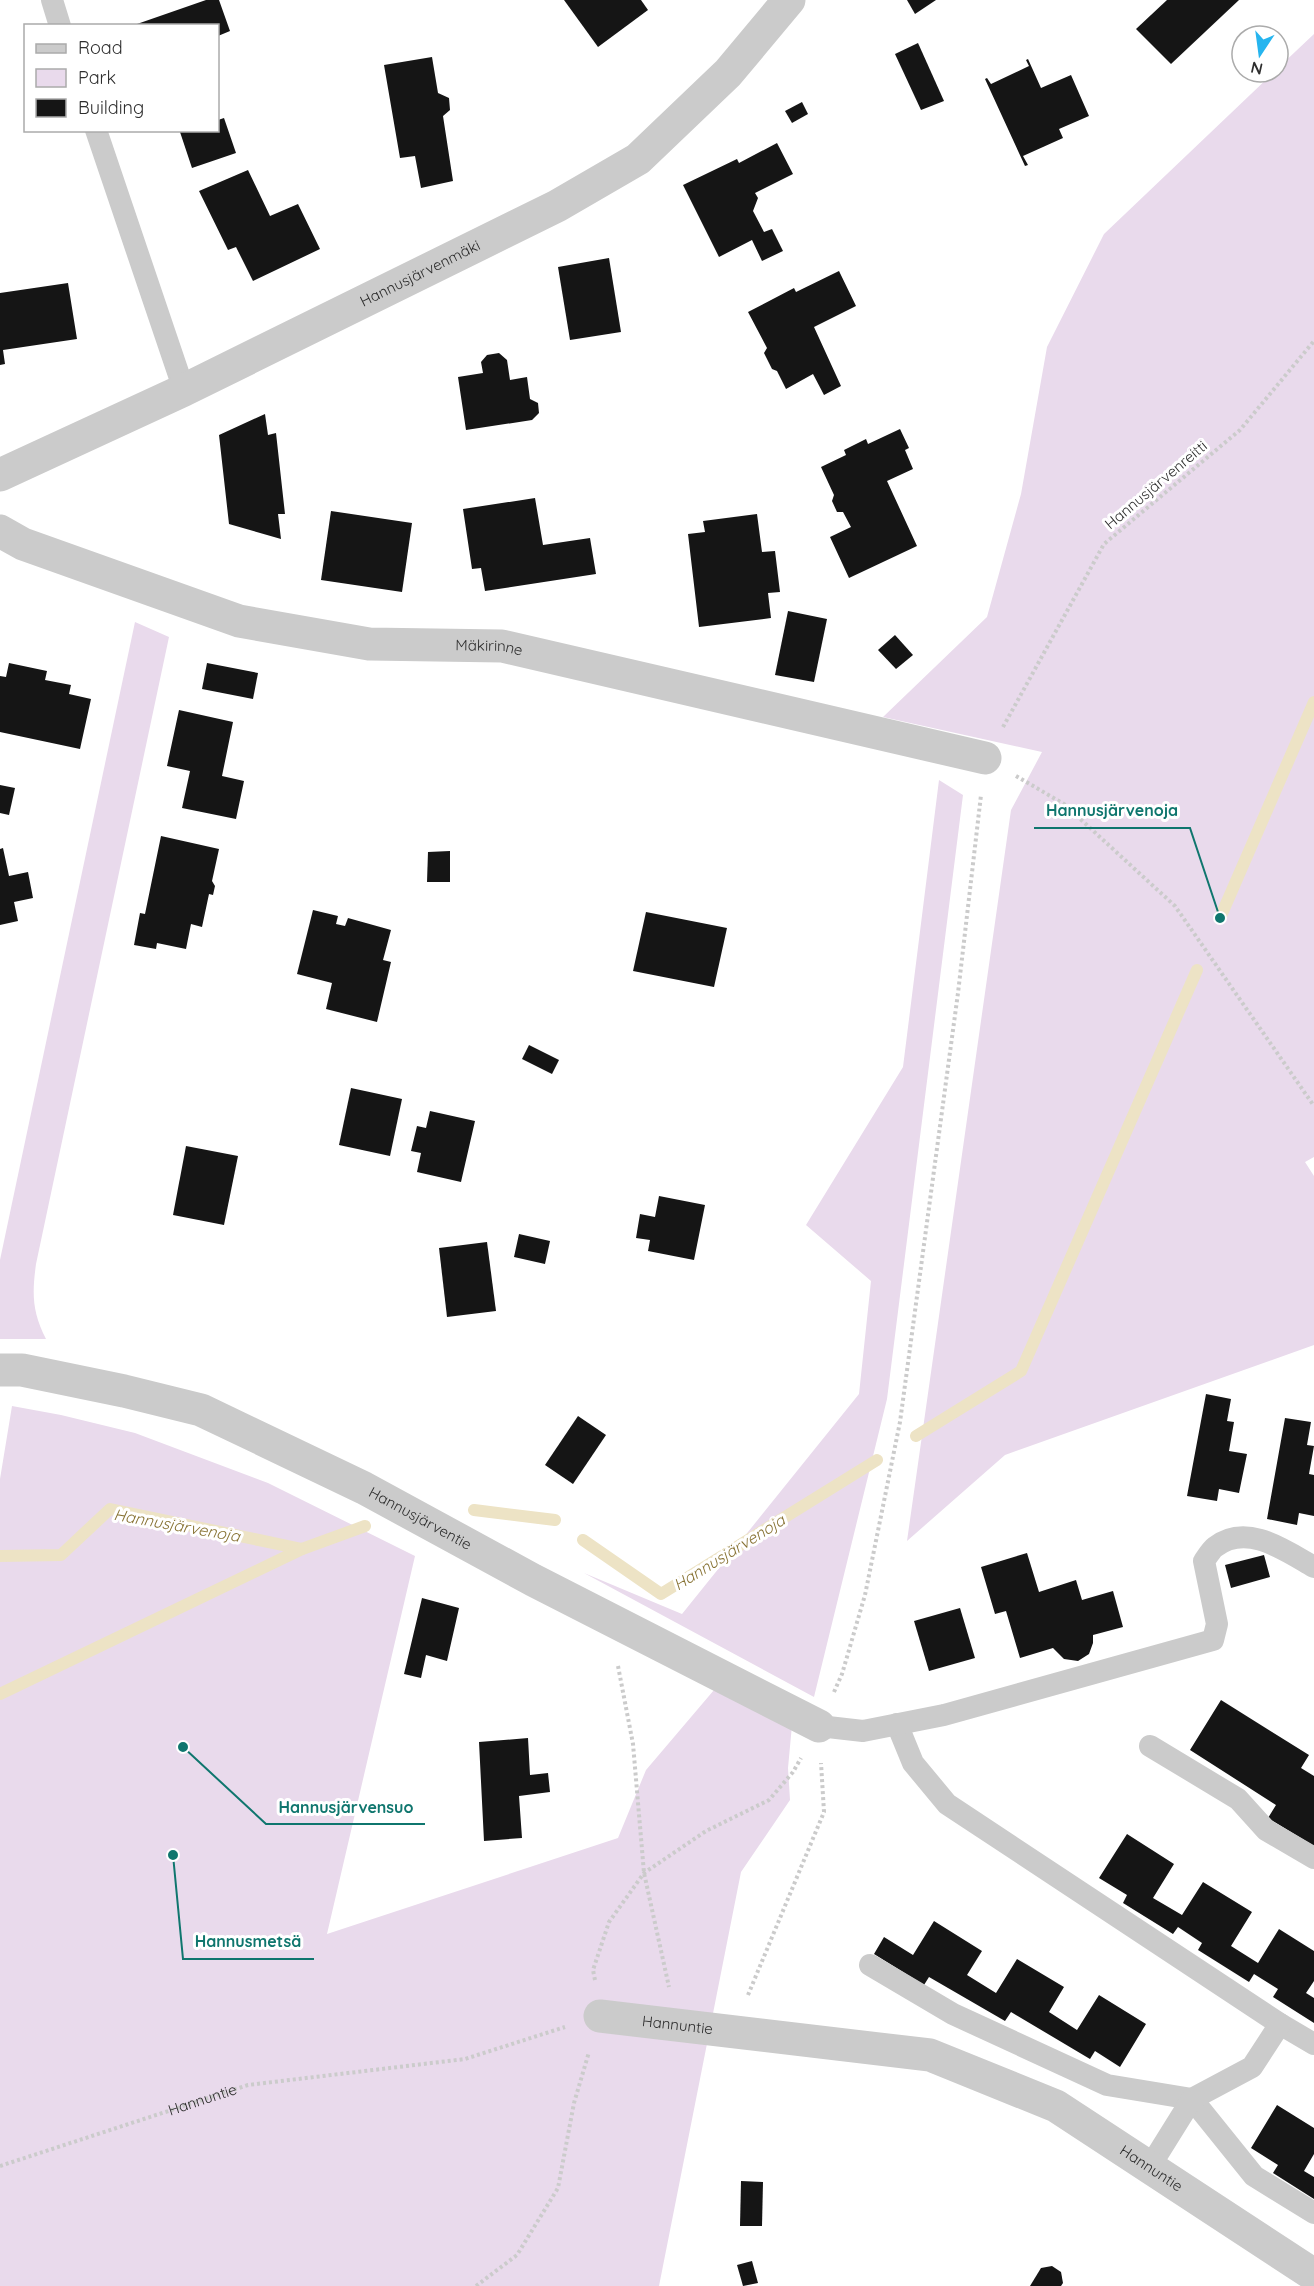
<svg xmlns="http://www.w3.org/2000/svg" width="1314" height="2286" viewBox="0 0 1314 2286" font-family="Quicksand,sans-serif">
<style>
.green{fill:#e9daec}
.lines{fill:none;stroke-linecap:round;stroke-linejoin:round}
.stream{stroke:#ede3c5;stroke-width:12}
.building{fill:#151515}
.path{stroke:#cbcbcb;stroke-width:4;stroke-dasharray:3 3;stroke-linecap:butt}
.lane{stroke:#cbcbcb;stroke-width:22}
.street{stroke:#cbcbcb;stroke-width:33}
.labels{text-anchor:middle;stroke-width:6;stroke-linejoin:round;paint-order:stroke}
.street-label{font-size:15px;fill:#2e2e2e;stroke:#fff}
.water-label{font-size:16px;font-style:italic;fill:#877233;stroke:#fff}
.leader{fill:none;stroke:#0f766e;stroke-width:2}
.callout-dot{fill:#0f766e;stroke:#fff;stroke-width:2}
.callout-label{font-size:16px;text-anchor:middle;font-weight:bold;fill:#0f766e;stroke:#fff;stroke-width:6;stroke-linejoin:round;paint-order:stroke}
</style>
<rect width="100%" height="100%" fill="#fff"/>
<g class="green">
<polygon points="1314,34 1314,1157 1305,1162 1314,1176 1314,1345 1005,1455 907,1541 1011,810 1042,752 883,717 987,617 1021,494 1047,347 1104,234 1274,72 1278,72 1278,68"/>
<path d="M135,622L169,637L36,1264C32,1294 32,1311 46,1339H0V1260Z"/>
<polygon points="939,780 963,795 887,1399 814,1697 584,1573 682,1614 859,1394 871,1281 806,1225 903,1067"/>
<polygon points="12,1406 61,1415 135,1433 268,1483 415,1556 327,1934 618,1838 646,1770 714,1690 792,1725 788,1768 790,1800 741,1872 659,2286 0,2286 0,1479"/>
</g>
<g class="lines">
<g class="stream">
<polyline points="1220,918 1314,702"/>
<polyline points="916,1436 1021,1371 1197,970"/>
<polyline points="474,1510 555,1520"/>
<polyline points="583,1540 661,1594 877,1460"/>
<polyline points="0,1556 61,1555 110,1509 302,1549 365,1526"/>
<polyline points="0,1694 302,1549"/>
</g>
</g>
<g class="building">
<polygon points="206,0 219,0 230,31 218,36 218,26 138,26 137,24"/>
<polygon points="564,0 641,0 648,10 598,47"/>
<polygon points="907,0 936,0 915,14"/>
<polygon points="1167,0 1239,0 1171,64 1136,29"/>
<polygon points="918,43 944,101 921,110 895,54"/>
<polygon points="432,57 438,93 449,98 450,110 443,116 453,181 421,188 415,156 400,158 384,65"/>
<polygon points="1028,59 1041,88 1071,75 1089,116 1059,129 1063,138 1023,156 1028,165 1025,166 985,79 987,78 991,84 1029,66 1026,60"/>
<polygon points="802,102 808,114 792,123 785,111"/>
<polygon points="224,118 236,153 192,168 180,132 218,130 218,120"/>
<polygon points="777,143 793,174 755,193 758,198 753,211 764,232 772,229 783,251 762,261 752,240 719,257 683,185 737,159 739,163"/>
<polygon points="248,170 270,216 298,204 320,249 253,281 236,247 228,250 199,191"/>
<polygon points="609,258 621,332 570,340 558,267"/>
<polygon points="839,271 856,306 814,327 841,386 824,395 813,374 786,389 777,371 772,369 764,353 767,348 748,312 794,288 796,292"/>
<polygon points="68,283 77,339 3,350 5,364 0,365 0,293"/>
<polygon points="499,353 507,360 510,380 527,377 530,399 538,403 539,413 532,420 466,430 458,377 483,373 481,362 487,355"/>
<polygon points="265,414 268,435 276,433 285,514 278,514 281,539 229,524 219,435"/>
<polygon points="900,429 909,448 905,450 913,469 887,481 917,546 849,578 830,537 851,527 843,512 837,512 832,501 834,495 821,467 846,455 844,450 866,439 868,444"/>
<polygon points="535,498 543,545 590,538 596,574 485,591 481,568 472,569 463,509"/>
<polygon points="331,511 412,523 402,592 321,580"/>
<polygon points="757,514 762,552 775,551 780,592 768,593 771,618 699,627 688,534 705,532 703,521"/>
<polygon points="788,611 827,619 814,682 775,675"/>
<polygon points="895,635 913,655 896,669 878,650"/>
<polygon points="9,663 47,671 45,680 71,685 69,694 91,699 80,749 0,732 0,676 6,677"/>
<polygon points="207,663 258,673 253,699 202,689"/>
<polygon points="179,710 233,722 222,776 244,781 236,819 182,808 190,771 167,766"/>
<polygon points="0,785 15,788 9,815 0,813"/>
<polygon points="161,836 219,849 212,881 215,886 213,895 209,894 202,927 191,924 186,949 157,943 156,949 134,945 140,913 145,914"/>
<polygon points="3,848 9,876 28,872 33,898 14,902 18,921 0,925 0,849"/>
<polygon points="450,851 450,882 427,882 428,852"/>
<polygon points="313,910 338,916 336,924 345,926 348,918 391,930 383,960 391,962 377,1022 326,1009 332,983 297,974"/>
<polygon points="646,912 727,928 714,987 633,971"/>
<polygon points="529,1045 559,1060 552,1074 522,1059"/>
<polygon points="351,1088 402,1099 390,1156 339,1145"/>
<polygon points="430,1111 475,1121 461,1182 417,1172 421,1153 411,1151 417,1126 426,1128"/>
<polygon points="186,1146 238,1156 224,1225 173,1215"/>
<polygon points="659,1196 705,1205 694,1260 648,1251 650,1240 636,1238 640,1214 655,1217"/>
<polygon points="519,1234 550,1241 545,1264 514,1257"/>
<polygon points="487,1242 496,1311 447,1317 439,1248"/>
<polygon points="1206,1394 1231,1399 1227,1421 1234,1422 1229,1451 1247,1454 1239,1493 1219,1489 1217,1501 1187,1496"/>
<polygon points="578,1416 606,1435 573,1484 545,1465"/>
<polygon points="1285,1418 1311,1422 1307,1445 1314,1446 1309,1474 1314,1475 1314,1516 1299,1513 1297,1525 1267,1519"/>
<polygon points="1027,1553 1039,1592 1076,1580 1082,1600 1113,1591 1123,1627 1093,1635 1093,1643 1089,1654 1078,1661 1064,1659 1053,1648 1020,1658 1006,1611 995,1614 981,1567"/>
<polygon points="1264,1555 1270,1577 1231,1588 1225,1565"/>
<polygon points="422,1598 459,1608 447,1661 426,1655 421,1678 404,1674"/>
<polygon points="960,1608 975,1658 929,1671 914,1621"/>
<polygon points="1221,1700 1309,1755 1301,1768 1314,1776 1314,1846 1268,1818 1276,1805 1190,1750"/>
<polygon points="528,1738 530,1775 548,1773 550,1792 519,1796 522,1838 484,1841 479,1742"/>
<polygon points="1127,1834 1174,1864 1153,1898 1182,1915 1203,1882 1252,1912 1231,1946 1258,1963 1279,1929 1314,1951 1314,1981 1306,1993 1314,1998 1314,2023 1273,1997 1278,1989 1254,1974 1249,1982 1198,1950 1202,1943 1178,1927 1173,1934 1123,1903 1127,1895 1099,1878"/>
<polygon points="934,1921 982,1951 967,1975 996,1993 1017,1959 1064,1987 1049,2012 1077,2030 1099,1995 1146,2024 1120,2067 1095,2051 1090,2059 1011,2012 1005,2021 929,1977 924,1985 874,1954 884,1937 913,1955"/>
<polygon points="1277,2105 1314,2128 1314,2154 1304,2171 1314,2177 1314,2199 1273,2173 1278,2165 1251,2148"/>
<polygon points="741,2181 763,2182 762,2226 740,2226"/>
<polygon points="752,2261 758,2283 743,2286 737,2265"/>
<polygon points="1052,2266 1061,2272 1063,2283 1061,2286 1030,2286 1041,2268"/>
</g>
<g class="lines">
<g class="path">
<polyline points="1003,727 1104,544 1240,430 1314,341"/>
<polyline points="1016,776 1064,804 1175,906 1314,1106"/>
<polyline points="618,1666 633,1744 644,1873 669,1987"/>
<polyline points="834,1692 842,1674 865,1595 900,1422 958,993 981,795"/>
<polyline points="595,1980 593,1970 609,1922 644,1873 706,1831 769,1800 793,1772 801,1758"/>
<polyline points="748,1995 824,1812 821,1763"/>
<path id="s1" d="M0,2166L248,2085L465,2059L565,2027"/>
<polyline points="476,2286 517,2255 558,2188 574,2103 589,2052"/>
</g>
<g class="lane">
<polyline points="52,0 60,26"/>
<polyline points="96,130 184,390"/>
<polyline points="897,1724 913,1763 947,1804 1280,2024 1314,2044"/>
<path d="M819,1726L863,1731L944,1715L1213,1640L1217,1624L1204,1561C1207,1557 1211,1550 1215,1547C1247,1522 1286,1551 1314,1567"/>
<polyline points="1150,1746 1238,1799 1266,1830 1314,1858"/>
<polyline points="870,1965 953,2014 1107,2085 1192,2099 1254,2176 1314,2213"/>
<polyline points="1149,2168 1192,2099 1252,2067 1280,2024"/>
</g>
<g class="street">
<path id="s2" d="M0,475L184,390L557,206L638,159L728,73L789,0"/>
<path id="s3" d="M0,531L23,544L239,621L369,644L502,646L985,758"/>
<path id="s4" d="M0,1370H22L124,1391L201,1410L364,1488L533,1580L819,1726"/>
<path id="s5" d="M600,2016L930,2055L1056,2106L1314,2275"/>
</g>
</g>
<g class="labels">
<g class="street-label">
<text dy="5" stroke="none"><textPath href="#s2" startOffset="466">Hannusjärvenmäki</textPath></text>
<text transform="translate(1156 485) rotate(-40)" y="5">Hannusjärvenreitti</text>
<text dy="5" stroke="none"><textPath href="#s3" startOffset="508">Mäkirinne</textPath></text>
<text dy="5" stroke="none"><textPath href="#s4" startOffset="450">Hannusjärventie</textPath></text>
<text dy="5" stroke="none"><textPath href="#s5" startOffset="78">Hannuntie</textPath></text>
<text dy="5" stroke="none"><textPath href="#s1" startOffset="213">Hannuntie</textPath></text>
<text dy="5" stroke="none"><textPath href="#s5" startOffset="582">Hannuntie</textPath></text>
</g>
<g class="water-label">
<text transform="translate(177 1525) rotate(10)" y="6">Hannusjärvenoja</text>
<text transform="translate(729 1552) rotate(-32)" y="6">Hannusjärvenoja</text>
</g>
</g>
<path class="leader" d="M1220 918L1190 828H1034M183 1747L266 1824H425M173 1855L183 1959H314"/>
<g class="callout-dot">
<circle cx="1220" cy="918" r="6"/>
<circle cx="183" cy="1747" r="6"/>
<circle cx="173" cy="1855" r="6"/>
</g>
<g class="callout-label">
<text x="1112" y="816">Hannusjärvenoja</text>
<text x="346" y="1813">Hannusjärvensuo</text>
<text x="248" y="1947">Hannusmetsä</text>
</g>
<rect x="24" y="24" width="195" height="108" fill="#ffffff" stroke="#ababab" stroke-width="1.5"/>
<rect x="36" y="44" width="30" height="9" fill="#cbcbcb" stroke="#ababab" stroke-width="1.5"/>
<text x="78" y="54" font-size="18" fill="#2e2e2e">Road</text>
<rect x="36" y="69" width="30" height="18" fill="#e9daec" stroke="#ababab" stroke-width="1.5"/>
<text x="78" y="84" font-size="18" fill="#2e2e2e">Park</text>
<rect x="36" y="99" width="30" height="18" fill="#151515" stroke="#ababab" stroke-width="1.5"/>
<text x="78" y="114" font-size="18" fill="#2e2e2e">Building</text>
<g transform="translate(1260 54) rotate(193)"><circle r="28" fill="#ffffff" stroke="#ababab" stroke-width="1.5"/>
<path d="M0-4.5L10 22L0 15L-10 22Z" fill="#26b5ef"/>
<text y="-9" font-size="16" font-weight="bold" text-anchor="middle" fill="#2e2e2e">N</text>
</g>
</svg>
